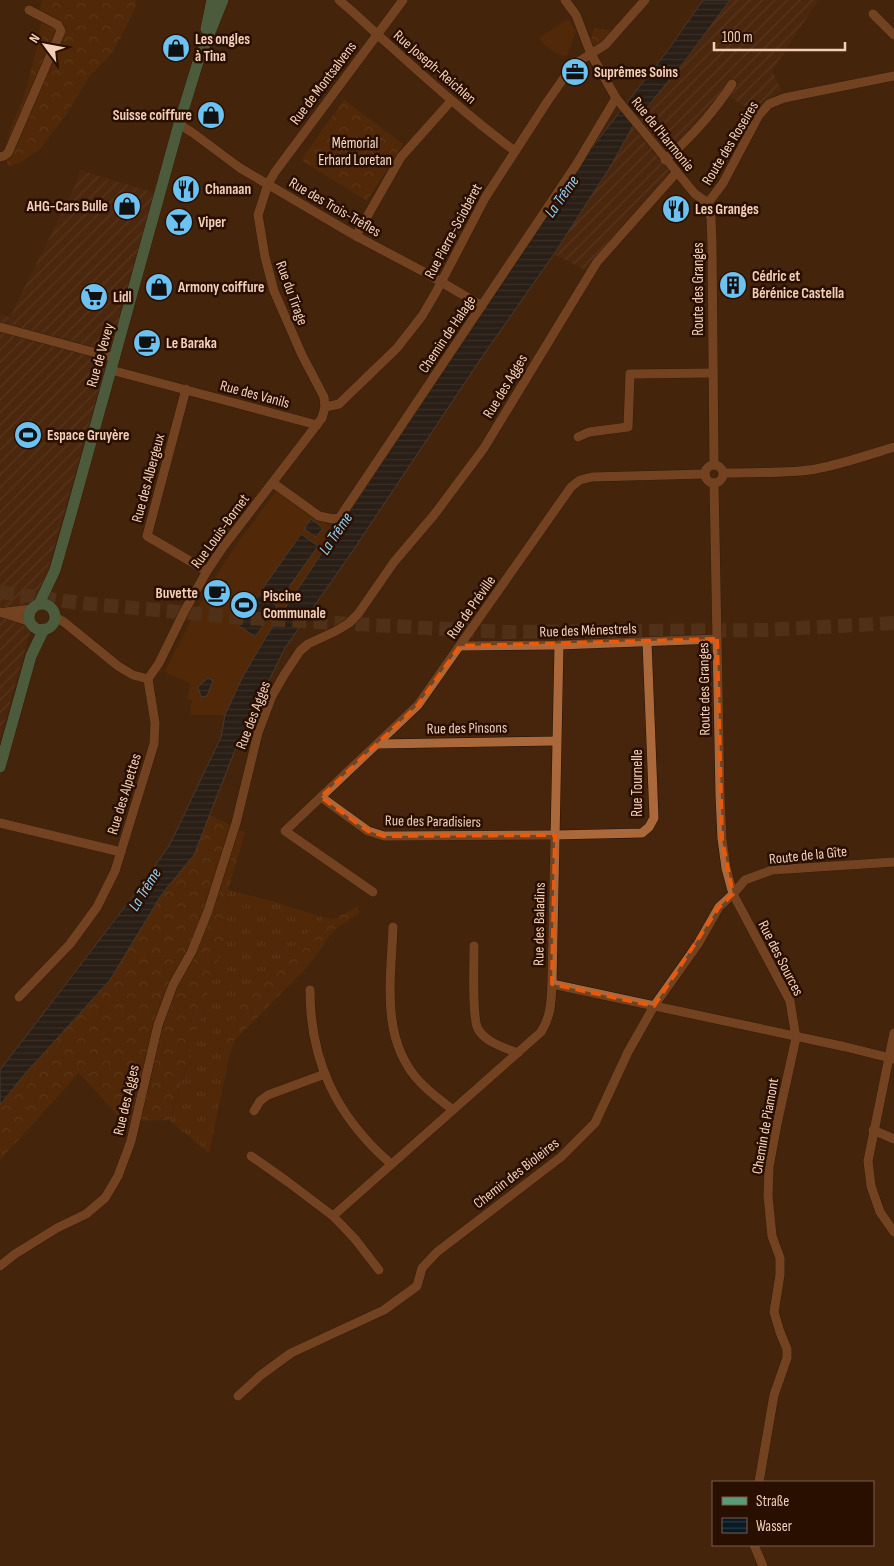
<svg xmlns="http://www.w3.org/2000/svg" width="894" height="1566" viewBox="0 0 894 1566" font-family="'Sofia Sans Condensed',sans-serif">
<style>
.industrial{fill:url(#industrial-furrows)}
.grass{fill:url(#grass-tufts)}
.forest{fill:url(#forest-crowns)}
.garden{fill:#5f2f04}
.water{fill:url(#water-rules);stroke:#4e5051}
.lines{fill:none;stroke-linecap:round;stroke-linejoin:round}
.highway-tunnel{stroke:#603e26;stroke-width:14;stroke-dasharray:14 7;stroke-linecap:butt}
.minor-casing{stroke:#251104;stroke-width:10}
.major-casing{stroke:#251104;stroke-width:12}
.minor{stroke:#ab693b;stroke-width:9}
.major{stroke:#589d78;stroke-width:11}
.marked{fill:none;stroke:#e8590c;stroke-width:4;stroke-dasharray:10 6;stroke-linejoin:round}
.labels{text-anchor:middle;stroke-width:5;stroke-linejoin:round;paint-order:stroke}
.poi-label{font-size:15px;font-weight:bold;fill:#f4cfb8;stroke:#280f00;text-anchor:start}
.street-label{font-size:15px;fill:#f4cfb8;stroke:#280f00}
.park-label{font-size:15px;fill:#f6dbc9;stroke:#280f00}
.water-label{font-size:16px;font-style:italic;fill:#95d0f2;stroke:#280f00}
</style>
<defs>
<pattern id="industrial-furrows" width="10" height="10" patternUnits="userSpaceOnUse" patternTransform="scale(1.25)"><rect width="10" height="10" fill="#522c10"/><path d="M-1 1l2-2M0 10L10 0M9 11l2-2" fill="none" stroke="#6c4a31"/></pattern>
<pattern id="grass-tufts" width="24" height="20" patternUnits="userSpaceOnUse" patternTransform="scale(1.25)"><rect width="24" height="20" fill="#5f2f04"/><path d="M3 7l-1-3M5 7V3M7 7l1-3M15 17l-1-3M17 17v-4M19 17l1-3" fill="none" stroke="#774c26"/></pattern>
<pattern id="forest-crowns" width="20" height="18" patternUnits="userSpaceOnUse" patternTransform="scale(1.25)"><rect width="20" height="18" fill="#5f2f04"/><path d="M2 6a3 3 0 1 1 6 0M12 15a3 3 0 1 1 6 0" fill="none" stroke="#774c26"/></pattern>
<pattern id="water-rules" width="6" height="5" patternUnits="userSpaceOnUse" patternTransform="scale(1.25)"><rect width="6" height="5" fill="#071a25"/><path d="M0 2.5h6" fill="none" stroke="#2c3a43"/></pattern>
</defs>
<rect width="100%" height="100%" fill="#46250c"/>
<g class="industrial">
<polygon points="730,0 820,0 815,5 772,71 782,91 751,110 727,95 665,160 676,173 588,272 554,254 612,164 635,122 684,62"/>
<polygon points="80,170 155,193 0,738 0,315 10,317 75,186"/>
</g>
<polygon class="grass" points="228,890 268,900 325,918 298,942 217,1046 230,1053 209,1153 170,1121 226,934"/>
<g class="forest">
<path d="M43,0H136L135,9L113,52L89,77L66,115L40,149L18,164L8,166C0,139 19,115 26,90C31,68 39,45 41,22C42,14 38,7 43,0Z"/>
<polygon points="594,28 612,31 602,44 593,48 590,44"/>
<polygon points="344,100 403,144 367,201 301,160"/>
<polygon points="209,815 245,832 228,890 226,934 170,1120 123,1121 79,1073 0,1160 0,1105 23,1076 110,980 162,894 194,855"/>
<polygon points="357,907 359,913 334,930 309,965 234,1041 230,1053 217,1046 243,998 298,942 325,918 334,919"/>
</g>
<g class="garden">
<path d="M568,19L576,31L567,55L563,56C555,54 543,45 539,38Z"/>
<path d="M277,490L337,531L266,637L242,678L225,715H190L192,700L187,698L191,684L165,672C180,643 194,613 211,584C231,551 254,521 277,490Z"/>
</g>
<g class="water">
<polygon points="703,0 730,0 684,62 635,122 612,164 554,254 480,360 352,552 285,648 237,745 194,855 162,894 110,980 23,1076 0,1105 0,1070 146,879 170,844 221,737 225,715 242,678 266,637 590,150 668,50"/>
<polygon points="311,519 323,528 316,537 304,529"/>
<polygon points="301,534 318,546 280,600 263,588"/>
<polygon points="259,594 277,606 255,637 238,625"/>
<polygon points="208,678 213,681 207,696 201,697 198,687"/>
</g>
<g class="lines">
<polyline class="highway-tunnel" points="0,592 80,603 244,618 503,632 766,630 894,623"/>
<g class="minor-casing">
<g id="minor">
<path d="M339,0C356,14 371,29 388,44C429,81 470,118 515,151"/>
<polyline points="565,0 576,15 591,54 616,98 695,194 708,203"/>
<polyline points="873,14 894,35"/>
<polyline points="179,124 193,133 240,168 356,236 426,273 482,306"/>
<polyline points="0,157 4,156 8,153 61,31 58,25 29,10"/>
<path d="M665,160C690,138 714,112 732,84"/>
<polyline points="708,203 711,218 712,244 714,465"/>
<polyline points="708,203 723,183 759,115 769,104 784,98 894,76"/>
<polyline points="356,236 401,157 451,101"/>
<polyline points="0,327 115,358"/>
<polyline points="111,370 317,425"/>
<polyline points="186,389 147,536 207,571"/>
<polyline points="325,407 339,404 397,348 422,316 435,294 485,198 547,102 573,65 605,45 645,0"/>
<polyline points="578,437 589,432 628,427 630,374 712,373"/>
<circle cx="714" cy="474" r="9"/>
<path d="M724,473C754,472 786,474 816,469C843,464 868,455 894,447"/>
<polyline points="273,483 319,516 333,519 340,517 576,165 616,98"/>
<polyline points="714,483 720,796 722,839 726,868 733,894 790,1001 796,1038 777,1124 769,1167 768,1196 772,1236 780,1258 780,1275 774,1312 780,1332 787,1349 787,1358 774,1395 759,1482"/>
<polyline points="0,612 31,622"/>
<polyline points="6,612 32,609"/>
<polyline points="460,646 559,645 717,639"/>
<polyline points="148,679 159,663 185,610 207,571 223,547 322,418 325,407 324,397 302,355 274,291 265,257 258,215 268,184 275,172 403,0"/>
<polyline points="379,744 556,741"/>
<polyline points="321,797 368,831 384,836 555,835 642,833 649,827 654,818 647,642"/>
<polyline points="0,823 121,852"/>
<polyline points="373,892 285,831 418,705 571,487 580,480 592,477 705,474"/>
<path d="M393,927C391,980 380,1040 420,1082C430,1093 442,1101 453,1110"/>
<path d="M474,946C474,961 472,1019 478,1029C485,1042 505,1048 518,1053"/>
<polyline points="552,984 846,1047 894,1059"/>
<path d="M310,990C310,1062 337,1117 391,1164"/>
<polyline points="19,997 70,944 97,907 115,871 154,744 155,723 148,679 133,675 118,666 64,622 55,617"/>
<polyline points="894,1033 868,1161 871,1186 880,1212 894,1232"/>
<polyline points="254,1111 260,1101 268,1095 325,1074"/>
<polyline points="873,1130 894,1139"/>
<polyline points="251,1156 288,1182 333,1216 355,1239 379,1270"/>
<path d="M333,1216L541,1032C551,1016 551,1003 552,984L559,645"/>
<polyline points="0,1266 15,1254 57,1228 86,1214 105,1198 118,1176 131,1141 158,1025 173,985 192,951 208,911 236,823 258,733 272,696 284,675 300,651 308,644 336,631 349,623 358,614 394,562 434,515 484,448 597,262 676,173"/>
<polyline points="238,1396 261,1375 291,1353 384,1310 417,1286 422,1268 437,1252 561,1157 595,1123 628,1052 654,1006 698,944 719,907 733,894 745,880 772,870 894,862"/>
<polyline points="754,1545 763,1566"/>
</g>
</g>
<g class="major-casing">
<g id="major">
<polyline points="206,29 212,0"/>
<polyline points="39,604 55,570 71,514 179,124 198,62 223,0"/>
<circle cx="42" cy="617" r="13"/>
<polyline points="0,767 31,656 44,629"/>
</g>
</g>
<use href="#minor" class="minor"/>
<use href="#major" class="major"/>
</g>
<path d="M0 0H894V1566H0ZM717,639L722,839L733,894L719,907L654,1006L552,984L555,835L384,836L368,831L321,797L418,705L460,646Z" fill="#46250c" fill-opacity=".55" fill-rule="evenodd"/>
<path class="marked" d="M717,639L722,839L733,894L719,907L654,1006L552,984L555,835L384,836L368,831L321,797L418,705L460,646Z"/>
<defs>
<g id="shop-disc" transform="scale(1.4375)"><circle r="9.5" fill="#6cc3f2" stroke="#280f00"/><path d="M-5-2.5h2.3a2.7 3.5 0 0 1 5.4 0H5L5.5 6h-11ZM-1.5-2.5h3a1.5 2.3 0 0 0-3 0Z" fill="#111"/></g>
<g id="office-disc" transform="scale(1.4375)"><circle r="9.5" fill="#6cc3f2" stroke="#280f00"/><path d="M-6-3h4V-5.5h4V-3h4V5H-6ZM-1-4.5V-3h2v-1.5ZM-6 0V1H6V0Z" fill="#111"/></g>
<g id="restaurant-disc" transform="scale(1.4375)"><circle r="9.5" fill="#6cc3f2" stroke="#280f00"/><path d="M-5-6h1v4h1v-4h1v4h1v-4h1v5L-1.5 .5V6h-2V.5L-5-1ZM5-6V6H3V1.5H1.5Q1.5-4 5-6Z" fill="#111"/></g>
<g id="bar-disc" transform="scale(1.4375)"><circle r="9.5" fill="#6cc3f2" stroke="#280f00"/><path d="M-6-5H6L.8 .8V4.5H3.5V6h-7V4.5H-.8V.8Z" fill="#111"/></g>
<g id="building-disc" transform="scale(1.4375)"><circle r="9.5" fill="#6cc3f2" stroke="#280f00"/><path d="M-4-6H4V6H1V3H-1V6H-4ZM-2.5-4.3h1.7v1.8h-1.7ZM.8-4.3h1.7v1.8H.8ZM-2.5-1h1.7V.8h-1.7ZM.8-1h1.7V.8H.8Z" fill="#111"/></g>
<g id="supermarket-disc" transform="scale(1.4375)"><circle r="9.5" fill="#6cc3f2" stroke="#280f00"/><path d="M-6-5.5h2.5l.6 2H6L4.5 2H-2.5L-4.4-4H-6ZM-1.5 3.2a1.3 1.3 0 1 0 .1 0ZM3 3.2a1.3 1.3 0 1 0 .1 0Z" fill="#111"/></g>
<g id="cafe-disc" transform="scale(1.4375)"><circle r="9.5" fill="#6cc3f2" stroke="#280f00"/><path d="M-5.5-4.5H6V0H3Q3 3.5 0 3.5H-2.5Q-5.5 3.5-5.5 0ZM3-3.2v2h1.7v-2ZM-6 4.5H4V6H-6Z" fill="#111"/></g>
<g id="stadium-disc" transform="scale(1.4375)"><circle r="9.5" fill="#6cc3f2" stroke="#280f00"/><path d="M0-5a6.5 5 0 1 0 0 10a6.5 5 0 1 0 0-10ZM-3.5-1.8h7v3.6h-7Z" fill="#111"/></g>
</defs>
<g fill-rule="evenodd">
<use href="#shop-disc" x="176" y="48"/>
<use href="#office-disc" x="575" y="72"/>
<use href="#shop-disc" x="211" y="115"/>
<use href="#restaurant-disc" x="186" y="189"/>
<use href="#shop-disc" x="127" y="206"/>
<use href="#restaurant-disc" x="676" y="209"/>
<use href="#bar-disc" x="179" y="222"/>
<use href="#building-disc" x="733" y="285"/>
<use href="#shop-disc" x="159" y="287"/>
<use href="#supermarket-disc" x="94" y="297"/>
<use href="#cafe-disc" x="147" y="343"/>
<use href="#stadium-disc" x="28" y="435"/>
<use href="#cafe-disc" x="217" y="593"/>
<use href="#stadium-disc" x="244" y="605"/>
</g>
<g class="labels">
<g class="poi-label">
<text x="195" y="44">Les ongles<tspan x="195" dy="17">à Tina</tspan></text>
<text x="594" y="77">Suprêmes Soins</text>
<text x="192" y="120" text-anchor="end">Suisse coiffure</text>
<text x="205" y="194">Chanaan</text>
<text x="108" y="211" text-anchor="end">AHG-Cars Bulle</text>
<text x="695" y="214">Les Granges</text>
<text x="198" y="227">Viper</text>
<text x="752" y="281">Cédric et<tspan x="752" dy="17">Bérénice Castella</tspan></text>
<text x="178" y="292">Armony coiffure</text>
<text x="113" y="302">Lidl</text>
<text x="166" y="348">Le Baraka</text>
<text x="47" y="440">Espace Gruyère</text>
<text x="198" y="598" text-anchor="end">Buvette</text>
<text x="263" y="601">Piscine<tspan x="263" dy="17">Communale</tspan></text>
</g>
<g class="street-label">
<text transform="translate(435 67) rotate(41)" y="5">Rue Joseph-Reichlen</text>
<text transform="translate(323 83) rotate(-53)" y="5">Rue de Montsalvens</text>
<text transform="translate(663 134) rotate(51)" y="5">Rue de l'Harmonie</text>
<text transform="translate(730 143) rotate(-59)" y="5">Route des Roseires</text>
<text transform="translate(335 207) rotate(30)" y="5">Rue des Trois-Trèfles</text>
<text transform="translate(453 231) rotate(-62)" y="5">Rue Pierre-Sciobéret</text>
<text transform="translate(698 289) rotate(-90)" y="5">Route des Granges</text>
<text transform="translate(292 293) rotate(70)" y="5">Rue du Tirage</text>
<text transform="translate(447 334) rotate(-56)" y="5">Chemin de Halage</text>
<text transform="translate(100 355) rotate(-74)" y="5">Rue de Vevey</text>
<text transform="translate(505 386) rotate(-59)" y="5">Rue des Agges</text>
<text transform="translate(255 394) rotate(15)" y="5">Rue des Vanils</text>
<text transform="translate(148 478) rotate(-75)" y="5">Rue des Albergeux</text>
<text transform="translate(220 531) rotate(-54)" y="5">Rue Louis-Bornet</text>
<text transform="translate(471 607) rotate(-55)" y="5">Rue de Préville</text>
<text transform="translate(588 630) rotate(-2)" y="5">Rue des Ménestrels</text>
<text transform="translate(704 689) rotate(-91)" y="5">Route des Granges</text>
<text transform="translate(253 715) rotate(-69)" y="5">Rue des Agges</text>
<text transform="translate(467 728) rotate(-1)" y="5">Rue des Pinsons</text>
<text transform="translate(637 783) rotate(-90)" y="5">Rue Tournelle</text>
<text transform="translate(124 794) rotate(-73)" y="5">Rue des Alpettes</text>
<text transform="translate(433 821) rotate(1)" y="5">Rue des Paradisiers</text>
<text transform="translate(808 855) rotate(-6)" y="5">Route de la Gîte</text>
<text transform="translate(539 924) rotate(-89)" y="5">Rue des Baladins</text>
<text transform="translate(781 958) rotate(63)" y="5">Rue des Sources</text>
<text transform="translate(126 1100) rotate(-77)" y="5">Rue des Agges</text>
<text transform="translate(765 1126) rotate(-80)" y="5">Chemin de Piamont</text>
<text transform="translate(516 1173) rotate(-38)" y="5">Chemin des Bioleires</text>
</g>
<g class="park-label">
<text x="355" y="148">Mémorial<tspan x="355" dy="17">Erhard Loretan</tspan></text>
</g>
<g class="water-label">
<text transform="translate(561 196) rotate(-55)" y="6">La Trême</text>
<text transform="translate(335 533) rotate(-56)" y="6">La Trême</text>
<text transform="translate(144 889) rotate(-58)" y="6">La Trême</text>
</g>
</g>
<rect x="712" y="1481" width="162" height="65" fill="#280f00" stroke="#7a5c4a"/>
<rect x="722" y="1497" width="25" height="8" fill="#589d78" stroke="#7a5c4a"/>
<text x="756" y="1506" font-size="15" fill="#f4cfb8">Straße</text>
<rect x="722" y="1518" width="25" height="15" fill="url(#water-rules)" stroke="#7a5c4a"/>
<text x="756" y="1531" font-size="15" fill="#f4cfb8">Wasser</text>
<g transform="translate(45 45) rotate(302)" stroke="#280f00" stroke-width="4" paint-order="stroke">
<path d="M0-4L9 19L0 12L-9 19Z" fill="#f4cfb8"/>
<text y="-8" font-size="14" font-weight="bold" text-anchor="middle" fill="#f4cfb8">N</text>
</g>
<path d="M714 42v8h131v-8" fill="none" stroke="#f4cfb8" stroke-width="2.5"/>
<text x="722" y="42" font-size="15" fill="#f4cfb8" stroke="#280f00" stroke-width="4" paint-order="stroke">100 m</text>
</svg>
